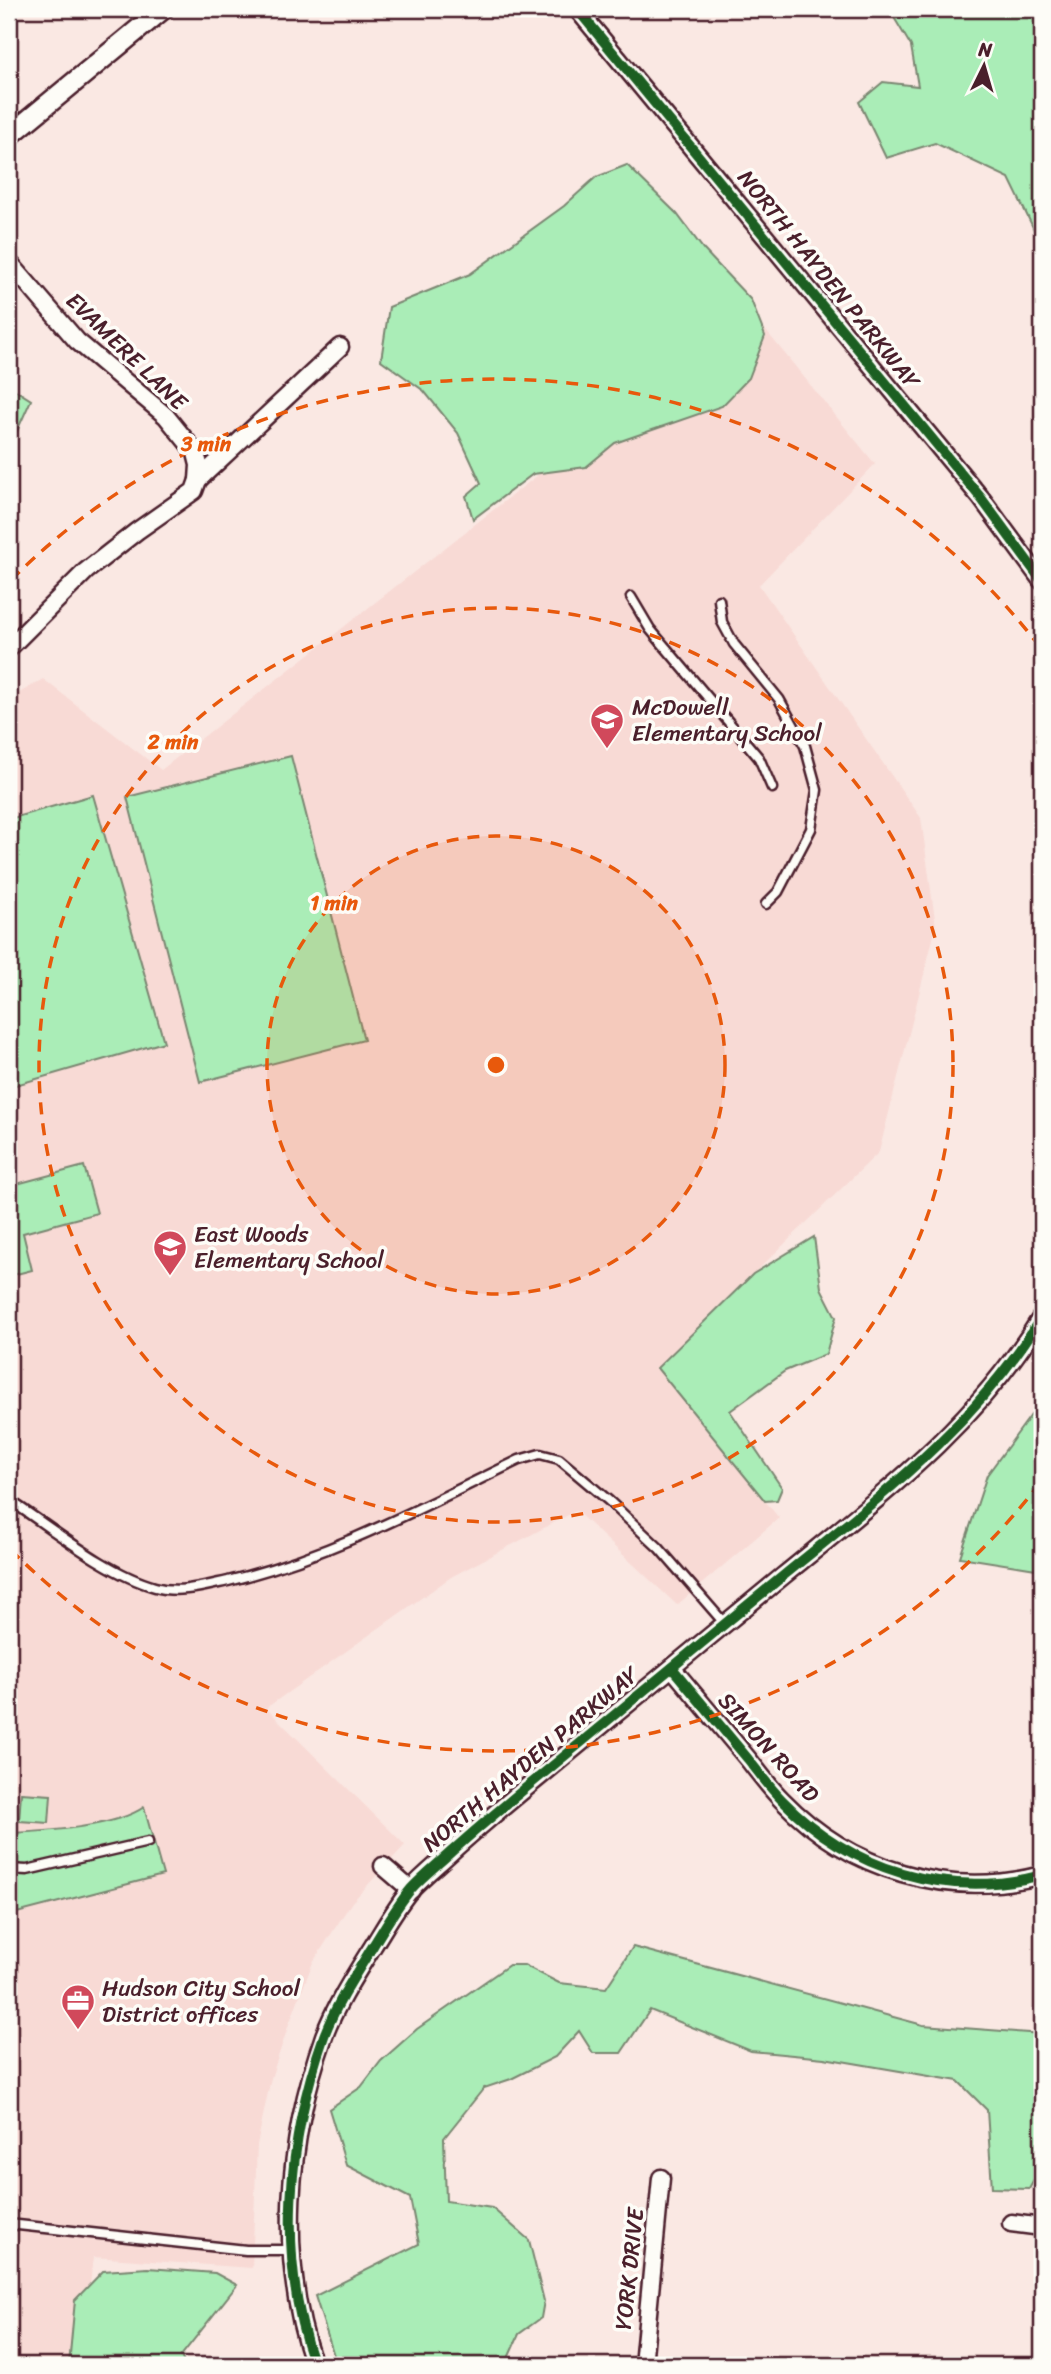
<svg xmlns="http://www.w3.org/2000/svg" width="1051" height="2374" viewBox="0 0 1051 2374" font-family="Sriracha,sans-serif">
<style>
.built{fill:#f8dad5}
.green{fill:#aaedb7;stroke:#7a8671;stroke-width:2}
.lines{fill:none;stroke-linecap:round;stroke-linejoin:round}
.service-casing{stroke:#4a1f2b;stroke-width:13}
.minor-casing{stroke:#4a1f2b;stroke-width:21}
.tertiary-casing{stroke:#4a1f2b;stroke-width:24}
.service{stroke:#fdfcf7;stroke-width:8}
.minor{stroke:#fdfcf7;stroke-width:16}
.tertiary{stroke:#fdfcf7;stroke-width:19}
.cycleway-casing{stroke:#fdfcf7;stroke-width:15}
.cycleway{stroke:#1b5e20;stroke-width:10}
.ring{fill:none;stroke:#e8590c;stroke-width:3.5;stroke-dasharray:12 9}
.labels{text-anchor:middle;stroke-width:7;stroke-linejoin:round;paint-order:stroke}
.street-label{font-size:23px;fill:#4a1f2b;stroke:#fdfcf7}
.poi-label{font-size:23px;fill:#4a1f2b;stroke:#fdfcf7;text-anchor:start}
.centre{fill:#e8590c;stroke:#fdfcf7;stroke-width:3.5}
.ring-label{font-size:21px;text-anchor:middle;font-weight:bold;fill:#e8590c;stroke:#fdfcf7;stroke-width:7;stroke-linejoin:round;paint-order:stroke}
</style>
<rect width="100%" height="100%" fill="#fae8e3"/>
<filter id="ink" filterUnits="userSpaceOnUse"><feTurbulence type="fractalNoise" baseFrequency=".0143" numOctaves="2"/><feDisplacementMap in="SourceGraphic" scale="14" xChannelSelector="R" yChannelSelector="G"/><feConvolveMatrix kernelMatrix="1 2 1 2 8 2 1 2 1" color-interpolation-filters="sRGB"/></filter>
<g filter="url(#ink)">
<polygon class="built" points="749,310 875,464 759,585 921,818 936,927 879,1152 657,1368 779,1518 677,1605 576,1511 451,1577 266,1708 405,1845 352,1902 313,1962 289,2024 271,2078 257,2145 252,2268 93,2257 82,2365 9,2365 9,699 43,679 161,770"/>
<g class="green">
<polygon points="889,9 1042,9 1042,246 1009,178 935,143 886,158 859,102 883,82 918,86 911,46"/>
<polygon points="627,165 677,214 704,250 751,300 765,336 749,378 722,406 615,443 586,467 533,474 473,519 466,496 481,483 458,433 424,391 381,360 389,307 470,274 564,206 596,177"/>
<polygon points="9,386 31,400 13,440 9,445"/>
<polygon points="291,756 364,1040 200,1082 127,797"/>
<polygon points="93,795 164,1042 9,1087 9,819"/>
<polygon points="84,1166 97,1213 23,1233 32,1270 9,1276 9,1186"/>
<polygon points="814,1237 821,1288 836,1317 826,1354 785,1371 730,1411 782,1488 777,1500 765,1501 657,1368 753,1274"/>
<polygon points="1042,1400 1042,1570 960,1557 987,1475"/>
<polygon points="21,1793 51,1795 49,1823 19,1821"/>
<path d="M144,1807L163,1875L9,1915V1833C44,1832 116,1827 144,1807Z"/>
<polygon points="633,1947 923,2025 1042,2034 1042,2166 1029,2189 992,2188 987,2110 958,2081 824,2058 751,2051 650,2010 621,2053 593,2053 579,2031 555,2057 511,2079 484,2088 444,2138 446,2201 492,2208 529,2240 544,2301 541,2318 519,2334 505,2365 337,2365 315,2296 419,2244 410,2198 346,2165 329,2109 361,2087 381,2061 417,2029 509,1965 524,1965 559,1983 606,1988"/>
<polygon points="148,2268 215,2273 237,2285 181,2356 185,2365 69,2365 75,2300 103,2271"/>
</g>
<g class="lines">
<g class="service-casing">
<g id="service">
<polyline points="631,597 650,629 759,758 772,788"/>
<polyline points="719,600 722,622 734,644 779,699 805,746 817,790 811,829 778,892 766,904"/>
<path d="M9,1500C52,1528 107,1574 155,1587C179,1594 205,1586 228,1581C331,1556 424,1506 519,1460L540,1454L559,1459L609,1501L659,1548L725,1624"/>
<polyline points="9,1869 27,1870 148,1842"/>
<polyline points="9,2224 246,2250 293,2250"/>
</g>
</g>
<g class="minor-casing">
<g id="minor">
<polyline points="577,9 981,498 1042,581"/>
<polyline points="9,262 77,341 166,416 196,453 199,465 198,480"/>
<polyline points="9,648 86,571 137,531 194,491 198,480 340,347"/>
<path d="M672,1668C698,1699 723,1729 748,1759C759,1773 770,1788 782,1800C850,1870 948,1900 1042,1875"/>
<polyline points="383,1866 411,1890"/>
<polyline points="1011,2223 1042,2227"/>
<path d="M314,2365C277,2259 287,2140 324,2036C336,2004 355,1975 373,1946C385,1927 396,1907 411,1889C423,1876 438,1864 451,1852C483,1823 517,1795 550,1768C628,1704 705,1640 783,1576C881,1496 975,1426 1042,1316"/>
<polyline points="643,2365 661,2178"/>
</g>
</g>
<g class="tertiary-casing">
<polyline id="tertiary" points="9,136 163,9"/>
</g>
<use href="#service" class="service"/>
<use href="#minor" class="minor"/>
<use href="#tertiary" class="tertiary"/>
<g class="cycleway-casing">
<g id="cycleway">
<polyline points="577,9 981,498 1042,581"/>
<path d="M672,1668C698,1699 723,1729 748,1759C759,1773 770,1788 782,1800C850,1870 948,1900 1042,1875"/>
<path d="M314,2365C277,2259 287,2140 324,2036C336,2004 355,1975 373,1946C385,1927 396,1907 411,1889C423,1876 438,1864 451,1852C483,1823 517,1795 550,1768C628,1704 705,1640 783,1576C881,1496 975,1426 1042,1316"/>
</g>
</g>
<use href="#cycleway" class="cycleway"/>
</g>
</g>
<circle cx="496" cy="1065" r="229" fill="#e8590c" fill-opacity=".12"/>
<g class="ring">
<circle cx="496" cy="1065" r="229"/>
<circle cx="496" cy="1065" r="457"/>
<path d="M1040 1483A686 686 0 0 1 11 1550M11 580A686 686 0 0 1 1040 647"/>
</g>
<defs>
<g id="school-pin" transform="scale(1.75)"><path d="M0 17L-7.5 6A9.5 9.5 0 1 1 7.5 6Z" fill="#d1495b" stroke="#fdfcf7"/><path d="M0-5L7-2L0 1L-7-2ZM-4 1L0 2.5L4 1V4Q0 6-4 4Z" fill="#fff"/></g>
<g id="office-pin" transform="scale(1.75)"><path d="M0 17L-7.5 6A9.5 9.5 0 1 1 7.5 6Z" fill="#d1495b" stroke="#fdfcf7"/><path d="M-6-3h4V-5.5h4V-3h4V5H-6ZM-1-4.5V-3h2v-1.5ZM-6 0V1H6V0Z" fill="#fff"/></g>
</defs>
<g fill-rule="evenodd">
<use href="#school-pin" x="607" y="720"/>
<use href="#school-pin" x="170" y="1247"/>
<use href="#office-pin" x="78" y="2001"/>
</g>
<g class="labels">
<g class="street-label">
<text transform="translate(829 279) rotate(51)" y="8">NORTH HAYDEN PARKWAY</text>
<text transform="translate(127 351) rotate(44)" y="8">EVAMERE LANE</text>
<text transform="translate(769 1747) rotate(48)" y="8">SIMON ROAD</text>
<text transform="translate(530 1759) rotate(-40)" y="8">NORTH HAYDEN PARKWAY</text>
<text transform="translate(629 2269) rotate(-84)" y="8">YORK DRIVE</text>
</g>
<g class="poi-label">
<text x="632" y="715">McDowell<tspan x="632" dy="26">Elementary School</tspan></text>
<text x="194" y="1242">East Woods<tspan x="194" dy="26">Elementary School</tspan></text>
<text x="102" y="1996">Hudson City School<tspan x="102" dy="26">District offices</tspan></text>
</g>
</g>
<circle cx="496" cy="1065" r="10" class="centre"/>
<g class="ring-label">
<text x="206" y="451">3 min</text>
<text x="173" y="749">2 min</text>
<text x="334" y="910">1 min</text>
</g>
<rect width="1051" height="2374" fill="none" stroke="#fdfcf7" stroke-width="35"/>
<rect x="18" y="18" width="1016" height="2339" fill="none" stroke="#4a1f2b" stroke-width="2.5" filter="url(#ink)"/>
<g transform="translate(984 66) rotate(5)" stroke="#fdfcf7" stroke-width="5" paint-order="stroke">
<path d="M0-5L12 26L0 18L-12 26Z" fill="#4a1f2b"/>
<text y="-10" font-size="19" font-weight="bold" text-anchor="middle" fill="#4a1f2b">N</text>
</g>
</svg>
